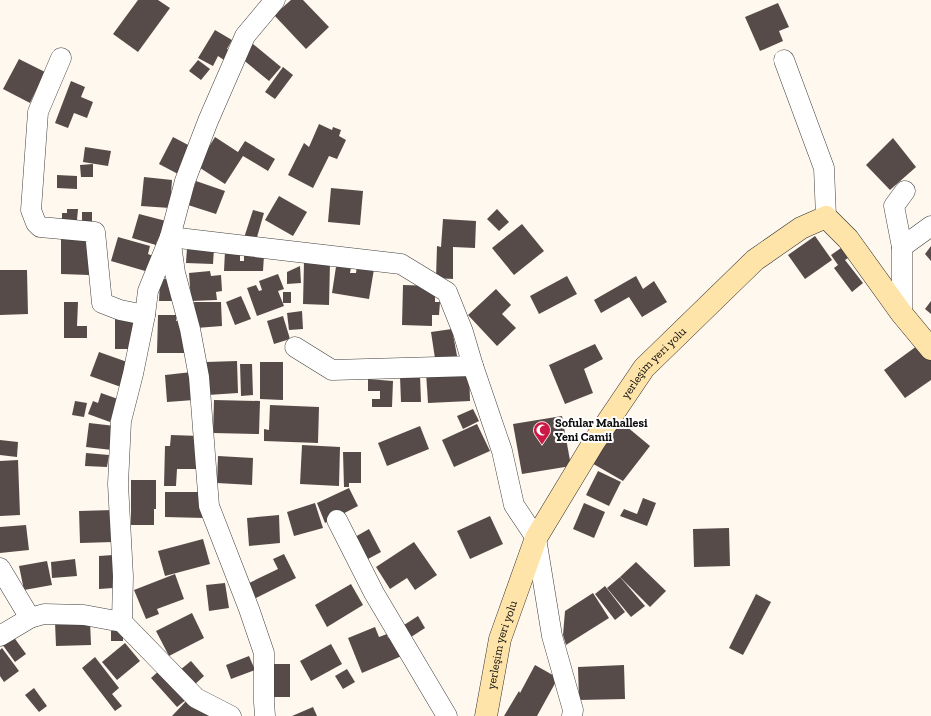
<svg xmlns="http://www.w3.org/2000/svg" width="931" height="716" viewBox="0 0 931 716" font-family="'Zilla Slab',serif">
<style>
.building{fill:#574b49}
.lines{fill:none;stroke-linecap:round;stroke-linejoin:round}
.street-casing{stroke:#404040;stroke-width:21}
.secondary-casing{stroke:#2f2f2f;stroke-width:23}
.street{stroke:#fff;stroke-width:20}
.secondary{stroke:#ffe4a9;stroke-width:22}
.labels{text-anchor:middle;stroke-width:4;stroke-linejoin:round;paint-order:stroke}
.street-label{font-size:12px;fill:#0d0d0d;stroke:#fff}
.poi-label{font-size:12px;font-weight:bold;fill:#0d0d0d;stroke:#fff;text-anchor:start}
</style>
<rect width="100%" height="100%" fill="#fff8ee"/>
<g class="building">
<polygon points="138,0 158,0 170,8 138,52 113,34"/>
<polygon points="291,0 303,0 329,27 306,49 274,15"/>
<polygon points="778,3 789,27 779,31 783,41 760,51 745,17"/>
<polygon points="215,30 232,40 227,49 232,52 227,62 218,56 213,66 198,58"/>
<polygon points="253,44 281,67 269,81 241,58"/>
<polygon points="19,59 45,72 30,103 3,89"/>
<polygon points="198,60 210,69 201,80 189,71"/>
<polygon points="283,67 293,75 275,99 265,92"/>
<polygon points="71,81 85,87 81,97 93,102 87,118 74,113 68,128 55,123"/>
<polygon points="319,124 332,130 333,127 341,130 339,136 346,140 337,159 329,156 313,188 288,175 304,143 309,147"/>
<polygon points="173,137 192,147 178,174 159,164"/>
<polygon points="215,137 238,152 245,141 275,159 268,171 243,156 225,184 197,166"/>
<polygon points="893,138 916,167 890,190 866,165"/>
<polygon points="85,147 111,151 108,166 83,162"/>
<polygon points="93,164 93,177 81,177 80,165"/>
<polygon points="57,175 77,176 77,189 57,188"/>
<polygon points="144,177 172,180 170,208 141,206"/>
<polygon points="196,181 225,191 216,214 188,205"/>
<polygon points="331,188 363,191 360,225 328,222"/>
<polygon points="279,196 307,212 293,236 265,220"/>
<polygon points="67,209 78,209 77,220 72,220 62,226 62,213 67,213"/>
<polygon points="497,209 509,222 499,231 487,219"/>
<polygon points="253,210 264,213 255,244 243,241"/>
<rect x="82" y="212" width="10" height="12"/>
<polygon points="139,214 166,221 161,241 157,241 156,245 132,238"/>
<polygon points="443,219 476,221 475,248 453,247 453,279 436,278 437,246 441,247"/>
<polygon points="522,224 544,251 514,275 492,248"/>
<polygon points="815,236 832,260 805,279 788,255"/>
<polygon points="118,237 150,246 148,254 156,257 152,273 111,261"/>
<polygon points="61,239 90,239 89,275 61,274"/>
<polygon points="931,246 931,261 925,254"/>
<polygon points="187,248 214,249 213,264 186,263"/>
<polygon points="841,248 848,258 845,260 863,283 852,292 834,268 838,265 831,255"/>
<polygon points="225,251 240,252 240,261 244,261 244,255 264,255 263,271 224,271"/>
<polygon points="337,260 352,262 350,273 356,273 357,266 374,269 369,299 332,293"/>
<polygon points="304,262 330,263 329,305 303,304"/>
<polygon points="300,266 301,283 287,284 287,272"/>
<polygon points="0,270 27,270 28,314 0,315"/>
<polygon points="210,271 211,276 221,275 222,291 216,292 217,300 191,301 189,273"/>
<polygon points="278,274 284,289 278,291 284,306 257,316 247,288 256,285 259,291 262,290 259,281"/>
<polygon points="567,276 577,294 539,314 530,296"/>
<polygon points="636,276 643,289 654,281 667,302 642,317 629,297 601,313 594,300"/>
<polygon points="160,279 174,279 173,301 159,301"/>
<polygon points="403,285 435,286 435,302 440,302 439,315 432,315 432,326 402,325"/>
<polygon points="496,289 511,305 502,314 516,328 497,346 468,315"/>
<rect x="283" y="292" width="8" height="11"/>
<polygon points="241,296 251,319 235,325 226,302"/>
<polygon points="931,301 931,314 925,309"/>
<polygon points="64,302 78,302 77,326 87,326 87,338 64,338"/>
<polygon points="194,302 221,302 222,326 196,328"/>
<polygon points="302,311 303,329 289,330 287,313"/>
<polygon points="158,315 176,315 176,321 184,321 184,353 157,353"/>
<polygon points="283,316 290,339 274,344 267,321"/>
<polygon points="115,319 139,319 130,349 115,349"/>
<polygon points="452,329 458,361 436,365 431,332"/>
<polygon points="921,343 931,357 931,380 905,398 884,370"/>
<polygon points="595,344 603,359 584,369 593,393 565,404 549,365"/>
<polygon points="99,352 130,363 121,387 90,376"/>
<polygon points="237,361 238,393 208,395 206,362"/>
<polygon points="260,362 283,362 283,400 260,399"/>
<polygon points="240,364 252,364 253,395 241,396"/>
<polygon points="469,369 470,401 428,403 426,372"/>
<polygon points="192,372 194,400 167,402 165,375"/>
<polygon points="420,375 421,402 401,402 400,376"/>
<polygon points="368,379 393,381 392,407 372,407 372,399 380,399 380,391 368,391"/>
<polygon points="101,393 118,399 110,422 88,414 93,401 98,403"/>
<polygon points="214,400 260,401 259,434 213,433"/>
<polygon points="75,401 87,403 84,417 72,415"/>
<polygon points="270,405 319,407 318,443 264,441 264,429 269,430"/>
<polygon points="473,409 479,421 463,429 457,416"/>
<polygon points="562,416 571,466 522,474 513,424"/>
<polygon points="620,421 650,446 623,481 590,462"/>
<polygon points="89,423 115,426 112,450 86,447"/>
<polygon points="477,424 490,451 454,467 442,440"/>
<polygon points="420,426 429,449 387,466 378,443"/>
<polygon points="171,435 200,436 199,469 177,469 176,486 164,486 165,446 170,446"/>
<polygon points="0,440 18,442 17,457 0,455"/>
<polygon points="302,445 340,447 339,486 300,484"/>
<polygon points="343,452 361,452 361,483 349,483 349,487 344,487"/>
<polygon points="86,453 109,455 107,467 85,466"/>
<polygon points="218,456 253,458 252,485 217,483"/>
<polygon points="18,460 20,515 0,516 0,461"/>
<polygon points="598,471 621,482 609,506 586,495"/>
<polygon points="131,480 156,480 156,509 154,509 154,525 131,525"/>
<polygon points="349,488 358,506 325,523 317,503"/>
<polygon points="165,492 206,492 205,518 165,517"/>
<polygon points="643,498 656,503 647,526 620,516 624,509 637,514"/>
<polygon points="315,503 323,528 294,536 287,512"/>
<polygon points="584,503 605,512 594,538 573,529"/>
<polygon points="113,510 113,542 80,543 79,511"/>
<polygon points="279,515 280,543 249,546 247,518"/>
<polygon points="490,516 503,544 470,559 457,531"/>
<polygon points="26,525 29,550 0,553 0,527"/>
<polygon points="729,528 730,566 694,567 693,529"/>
<polygon points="369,529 381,552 368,559 355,537"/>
<polygon points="203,539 210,564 165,576 158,551"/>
<polygon points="414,542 437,575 415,590 407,578 390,589 376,567"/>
<polygon points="284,554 296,578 254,599 247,584 278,569 273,559"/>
<polygon points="113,555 113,588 99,589 99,556"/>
<polygon points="75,559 77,576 52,578 51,562"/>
<polygon points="47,561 52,585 24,590 19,566"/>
<polygon points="636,562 666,591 650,607 620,577"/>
<polygon points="175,574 184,599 157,609 159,614 146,619 134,590"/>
<polygon points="620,577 645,606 631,617 607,588"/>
<polygon points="225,583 229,608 209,611 206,585"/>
<polygon points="351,584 363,605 327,627 315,605"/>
<polygon points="605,586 625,612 615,620 595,594"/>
<polygon points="593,593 609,618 566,645 563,635 565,611"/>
<polygon points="756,594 771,602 743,655 729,648"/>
<polygon points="192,613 204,638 169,656 156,631"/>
<polygon points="418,616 425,628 411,637 404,625"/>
<polygon points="90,621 91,645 56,646 55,622"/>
<polygon points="375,627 379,637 387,634 388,638 395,635 404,655 362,673 348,638"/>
<rect x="111" y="631" width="12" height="10"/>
<polygon points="13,636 26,654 15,662 2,644"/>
<polygon points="125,643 140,661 117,680 102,662"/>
<polygon points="331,644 342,664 311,681 300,661"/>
<polygon points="2,648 19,671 4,682 0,676 0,650"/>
<polygon points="249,656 255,670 231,679 226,665"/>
<polygon points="95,657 119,688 112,694 122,706 115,711 82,668"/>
<polygon points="191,661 204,676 193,686 180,670"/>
<rect x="272" y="664" width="18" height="33"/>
<polygon points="535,665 558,678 537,716 504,716 519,691 520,693"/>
<polygon points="624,665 625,699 579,700 578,667"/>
<polygon points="161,669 187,699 177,707 151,678"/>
<polygon points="347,669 355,682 343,689 335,676"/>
<polygon points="34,688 47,706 39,712 25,695"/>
<polygon points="189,698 209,716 172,716"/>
<polygon points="313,707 317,716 292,716"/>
</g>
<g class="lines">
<g class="street-casing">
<g id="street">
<polyline points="61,58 38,112 31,210 36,223 40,227 95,232 102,303 120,310 145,315"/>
<polyline points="784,60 824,168 826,217"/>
<polyline points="902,247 894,206 905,191"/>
<polyline points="902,314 902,247 931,226"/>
<polyline points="295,347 332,370 473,366"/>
<polyline points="337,520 374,593 447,716"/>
<polyline points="0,568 30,618 44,614 84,615 122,622 196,698 231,716"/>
<polyline points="122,622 123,576 118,484 121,421 133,374 145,315 148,291 170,237 401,264 447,292 463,332 473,366 502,451 514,505 536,538 552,636 573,710 572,716"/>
<polyline points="0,636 30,618"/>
<polyline points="265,716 264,702 264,653 249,609 209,506 199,377 190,329 175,273 170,237 185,181 208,121 245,36 275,0"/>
</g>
</g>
<g class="secondary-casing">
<g id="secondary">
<path id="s1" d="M486,716L500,639L536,538L594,442L644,368L755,260L801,228L826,217L848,239L902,314L931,349"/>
</g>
</g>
<use href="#street" class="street"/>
<use href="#secondary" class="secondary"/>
</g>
<defs>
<g id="mosque-pin" transform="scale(0.9)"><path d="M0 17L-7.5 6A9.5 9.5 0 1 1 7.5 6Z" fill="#cb1844" stroke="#fff"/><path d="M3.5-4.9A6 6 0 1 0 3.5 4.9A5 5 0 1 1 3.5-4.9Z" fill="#fff"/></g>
</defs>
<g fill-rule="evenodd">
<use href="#mosque-pin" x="542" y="430"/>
</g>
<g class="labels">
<g class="street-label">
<text dy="4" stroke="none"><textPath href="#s1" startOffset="397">yerleşim yeri yolu</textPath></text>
<text dy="4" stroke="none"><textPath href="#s1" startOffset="73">yerleşim yeri yolu</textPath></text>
</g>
<g class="poi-label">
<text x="555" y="427">Sofular Mahallesi<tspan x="555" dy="14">Yeni Camii</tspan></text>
</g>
</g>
</svg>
